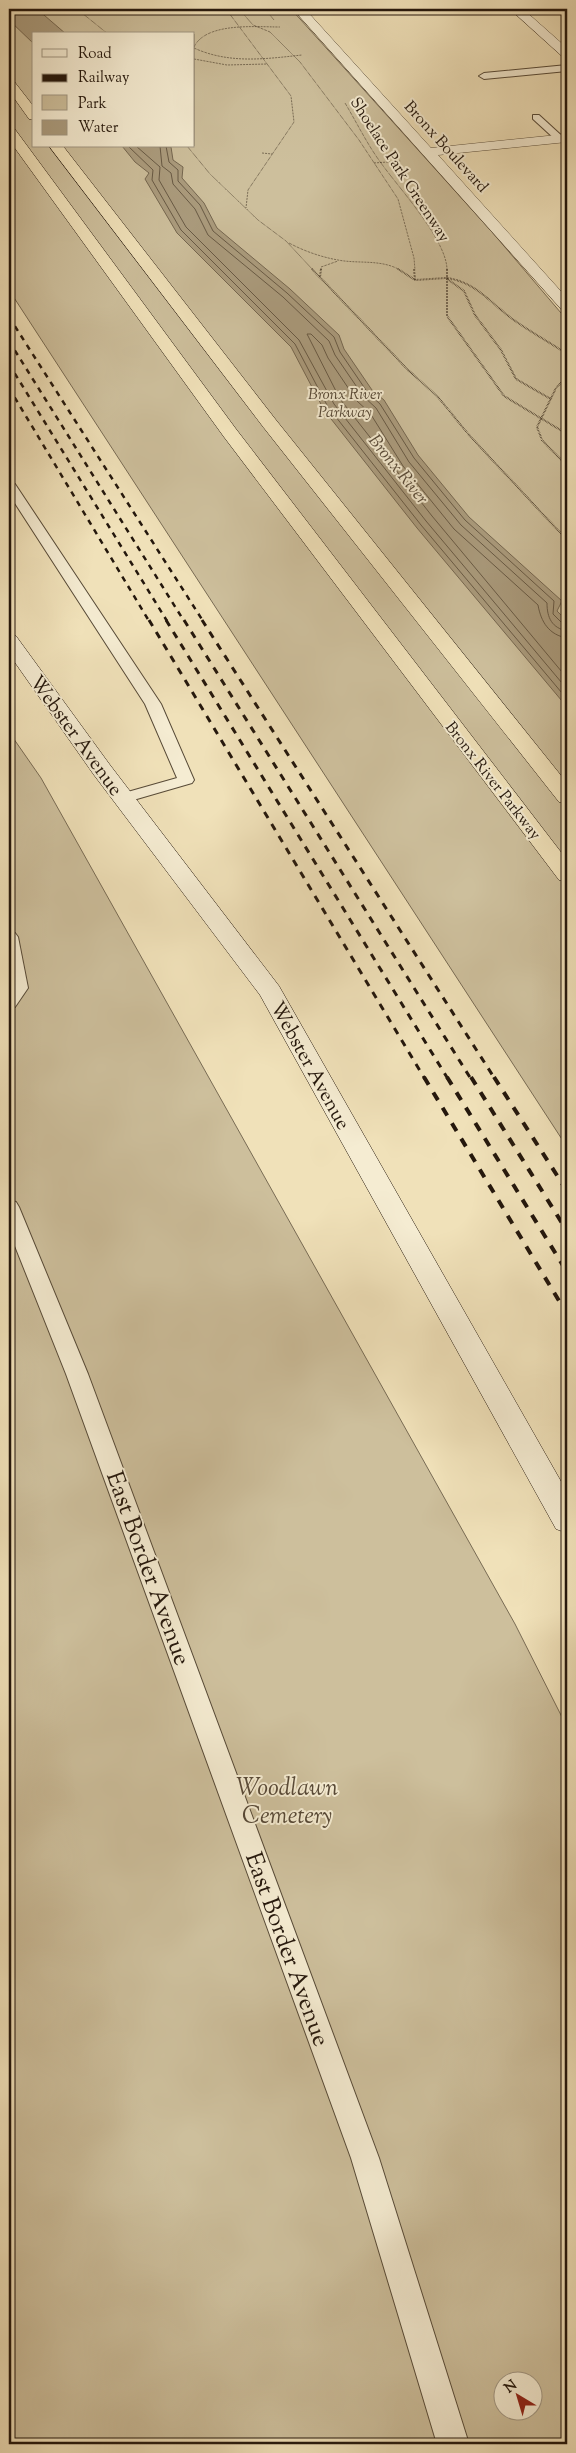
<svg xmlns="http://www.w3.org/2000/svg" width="576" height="2453" viewBox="0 0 576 2453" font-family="'Sorts Mill Goudy',serif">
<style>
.green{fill:#cdbf9c;stroke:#786b54;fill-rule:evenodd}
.water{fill:#ab9c7e;stroke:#756750}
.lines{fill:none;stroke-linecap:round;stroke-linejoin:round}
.shore{stroke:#685a45;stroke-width:1}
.lane-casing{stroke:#574a37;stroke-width:2}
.street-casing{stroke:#574a37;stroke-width:1}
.secondary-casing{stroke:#24170c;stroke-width:1}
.highway-casing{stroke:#24170c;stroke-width:1}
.path-far1{stroke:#24170c;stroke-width:1;stroke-dasharray:0.5 1;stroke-linecap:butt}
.path{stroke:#24170c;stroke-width:2;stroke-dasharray:0.5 1;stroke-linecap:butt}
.lane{fill:#f5ecd2;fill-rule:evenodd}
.street{fill:#f5ecd2;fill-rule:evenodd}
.secondary{fill:#f5ecd2;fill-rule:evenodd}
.highway{fill:#f0e1b9;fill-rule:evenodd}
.rail-far2{stroke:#24170c;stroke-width:2.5;stroke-dasharray:5.5 5.5;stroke-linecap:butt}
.rail-far1{stroke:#24170c;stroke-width:3;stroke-dasharray:7 7;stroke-linecap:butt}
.rail{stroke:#24170c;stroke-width:4;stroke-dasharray:9 9;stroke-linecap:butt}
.labels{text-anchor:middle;stroke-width:4;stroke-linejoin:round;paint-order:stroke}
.far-street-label{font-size:16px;fill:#24170c;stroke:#f5ecd2}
.far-park-label{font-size:16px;font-style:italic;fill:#574937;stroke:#f5ecd2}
.far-water-label{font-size:18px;font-style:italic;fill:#5a4c3a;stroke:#f5ecd2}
.street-label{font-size:20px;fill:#24170c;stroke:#f5ecd2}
.near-street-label{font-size:24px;fill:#24170c;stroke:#f5ecd2}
.near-park-label{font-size:24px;font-style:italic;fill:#574937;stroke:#f5ecd2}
</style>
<rect width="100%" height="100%" fill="#f0e1b9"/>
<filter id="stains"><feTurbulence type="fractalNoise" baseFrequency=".004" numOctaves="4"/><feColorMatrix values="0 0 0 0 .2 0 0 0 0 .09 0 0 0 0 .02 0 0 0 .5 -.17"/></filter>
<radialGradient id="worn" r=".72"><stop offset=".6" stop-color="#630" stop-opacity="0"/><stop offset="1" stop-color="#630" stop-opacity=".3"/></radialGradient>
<g class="green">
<path d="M9,9H291L492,232L567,320V1147L9,290ZM34,34H194V146H34Z"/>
<path d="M9,732L41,778L515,1624L567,1727V2444H9ZM504,2380H534V2410H504Z"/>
</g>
<g class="water">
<polygon points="9,9 37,9 66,34 34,34 34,44 9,20"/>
<polygon points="122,146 171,147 173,160 183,167 182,178 204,203 217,228 290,289 339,335 344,349 372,390 384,400 418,455 469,517 562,601 557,611 567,621 567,707 417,528 324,410 291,347 177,233 145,179 149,173 135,162"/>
</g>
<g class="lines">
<g class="shore">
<polyline points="128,146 153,170 152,180 181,230 295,344 328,407 421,525 567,699"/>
<polyline points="136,146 160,167 159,180 186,227 299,340 334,404 426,521 567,689"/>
<path d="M160,146L162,166L171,173L173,184L195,209L208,235L283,297L329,341L335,355L363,396L376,408L409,462L461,525L547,603C547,618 552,628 567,631"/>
<polyline points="166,146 169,162 178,170 178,181 200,205 213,231 287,293 334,337 340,352 368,393 380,404 414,458 465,520 554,601 553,614 562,623 567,624"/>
<path d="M567,638C549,635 541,622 538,605L454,529L403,466L370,413L357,401L328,358L322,345L311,334H307L340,399L432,516L567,678"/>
</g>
<g class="lane-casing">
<g id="lane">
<polygon points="567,65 567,71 484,79 479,76 484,73"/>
<polygon points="533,115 539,115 563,137 563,141 557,141 533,119"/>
<polygon points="9,480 15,484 161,704 194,780 192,783 123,803 115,798 117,795 177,778 145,704 9,494"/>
<polygon points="9,932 15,933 18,937 28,988 15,1007 9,1009"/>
<polygon points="9,1200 16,1202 19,1207 88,1374 379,2158 469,2444 437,2444 351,2158 66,1374 9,1231"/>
</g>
</g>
<g class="street-casing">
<g id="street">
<polygon points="293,9 305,9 431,148 567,134 567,142 438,155 567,298 567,312 562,310"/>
<polygon points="510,9 523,9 567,48 567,58 563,57"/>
</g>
</g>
<g class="secondary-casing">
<polygon id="secondary" points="9,634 16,636 110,765 279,986 567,1492 567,1533 556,1529 260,995 94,775 9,654"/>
</g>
<g class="highway-casing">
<g id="highway">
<polygon points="9,79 13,80 34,107 34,120 29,119 9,91"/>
<polygon points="9,127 14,128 236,429 567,860 567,882 559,880 224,437 9,140"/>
<polygon points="49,146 63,146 276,420 567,783 567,804 559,802 264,428"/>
</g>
</g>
<g class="path-far1">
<polyline points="77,9 108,34"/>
<polyline points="226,9 291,96 294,122 248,190 246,208"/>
<polyline points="239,9 253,25 270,32 300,62 359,140 398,199 414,258 415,270"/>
<polyline points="265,9 274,20"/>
<path d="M194,47C206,22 256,27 280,27"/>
<path d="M194,48C229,64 265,59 302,55"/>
<polyline points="194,59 227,65 267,64"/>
<path d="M345,103C357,123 367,144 381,163C398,187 447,240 447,270"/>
<polyline points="187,146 210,174 258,220 286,241 313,270"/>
<polyline points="262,153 272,154"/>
<polyline points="374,163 401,161"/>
<path d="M289,243C304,251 321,257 338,260C358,264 381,259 400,270"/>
<polyline points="321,270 321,267 338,261"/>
</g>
<g class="path">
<polyline points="312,269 408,370 438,397 469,435 567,540"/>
<polyline points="398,269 415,280 446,278 464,291 475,315 501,350 516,379 551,399"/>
<polyline points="414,269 415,280"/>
<polyline points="447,269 447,316 504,396 567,434"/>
<polyline points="320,277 321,269"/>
<path d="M447,278C475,282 490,302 511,318C529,331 549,342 567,354"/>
<polyline points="567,376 556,388 537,427 542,440 567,466"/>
</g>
<use href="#lane" class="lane"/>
<use href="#street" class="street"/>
<use href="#secondary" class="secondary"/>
<use href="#highway" class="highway"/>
<g class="rail-far2">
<polyline points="9,317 203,621"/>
<polyline points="9,341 184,621"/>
<polyline points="9,364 167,621"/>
<polyline points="9,388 149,621"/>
</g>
<g class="rail-far1">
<polyline points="149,620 425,1079"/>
<polyline points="166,620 448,1079"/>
<polyline points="184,620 471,1079"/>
<polyline points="202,620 495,1079"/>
</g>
<g class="rail">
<polyline points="424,1077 567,1314"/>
<polyline points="447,1077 567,1272"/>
<polyline points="471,1077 567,1231"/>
<polyline points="494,1077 567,1191"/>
</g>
</g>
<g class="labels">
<g class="far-street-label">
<text transform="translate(447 146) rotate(48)" y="6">Bronx Boulevard</text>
<text transform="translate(401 169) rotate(57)" y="6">Shoelace Park Greenway</text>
<text transform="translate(494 780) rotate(52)" y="6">Bronx River Parkway</text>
</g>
<g class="far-park-label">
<text x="345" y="399">Bronx River<tspan x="345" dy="18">Parkway</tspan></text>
</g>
<g class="far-water-label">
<text transform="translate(399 469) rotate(51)" y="6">Bronx River</text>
</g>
<g class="street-label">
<text transform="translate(77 735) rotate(54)" y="7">Webster Avenue</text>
<text transform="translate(311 1065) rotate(61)" y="7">Webster Avenue</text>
</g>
<g class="near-street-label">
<text transform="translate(149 1568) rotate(70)" y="8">East Border Avenue</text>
<text transform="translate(288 1949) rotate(70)" y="8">East Border Avenue</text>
</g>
<g class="near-park-label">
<text x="287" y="1795">Woodlawn<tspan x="287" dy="28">Cemetery</tspan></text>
</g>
</g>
<rect width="576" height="2453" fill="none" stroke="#f0e1b9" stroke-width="30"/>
<rect x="10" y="10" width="556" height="2433" fill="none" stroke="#24170c" stroke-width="2.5"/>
<rect x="15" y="15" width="546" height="2423" fill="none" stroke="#24170c"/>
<rect x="32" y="32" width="162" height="115" fill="#f5ecd2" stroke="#a19783"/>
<rect x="42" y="49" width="25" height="8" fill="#f5ecd2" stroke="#a19783"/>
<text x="78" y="58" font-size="15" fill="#24170c">Road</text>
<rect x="42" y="74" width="25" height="8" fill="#24170c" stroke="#a19783"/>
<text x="78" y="82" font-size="15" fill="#24170c">Railway</text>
<rect x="42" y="95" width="25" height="15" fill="#cdbf9c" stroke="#a19783"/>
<text x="78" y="108" font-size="15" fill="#24170c">Park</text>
<rect x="42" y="120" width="25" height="15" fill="#ab9c7e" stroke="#a19783"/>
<text x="78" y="132" font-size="15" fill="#24170c">Water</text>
<g transform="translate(518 2396) rotate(322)"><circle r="24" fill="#f5ecd2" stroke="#a19783"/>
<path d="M0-4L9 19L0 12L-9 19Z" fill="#8f2418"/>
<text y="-8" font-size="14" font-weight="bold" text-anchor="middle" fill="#24170c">N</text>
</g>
<rect width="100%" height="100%" filter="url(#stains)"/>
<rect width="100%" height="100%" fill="url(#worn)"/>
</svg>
